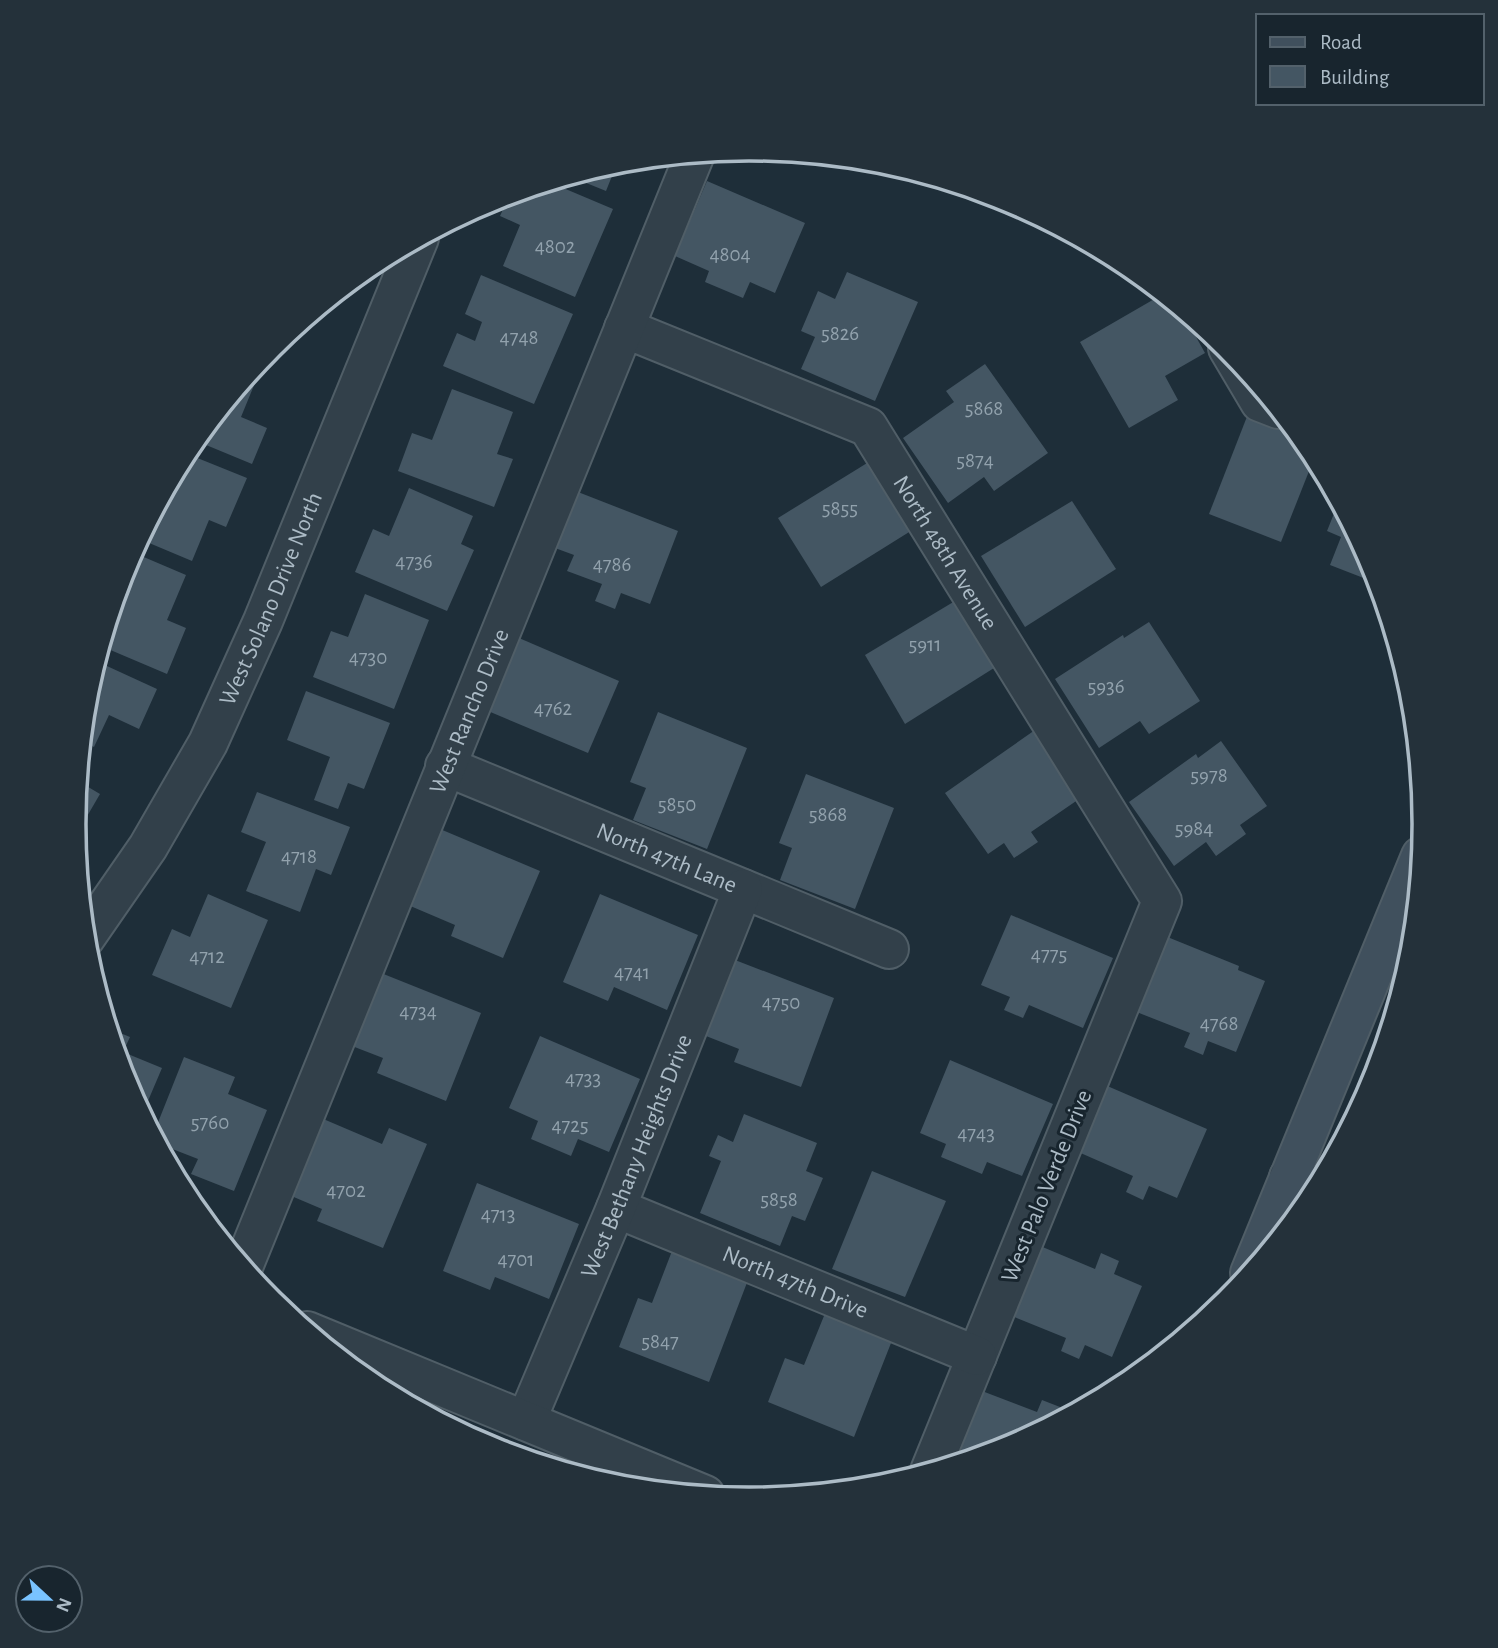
<svg xmlns="http://www.w3.org/2000/svg" width="1498" height="1648" viewBox="0 0 1498 1648" font-family="'Alegreya Sans',sans-serif">
<style>
.building{fill:#445663}
.lines{fill:none;stroke-linecap:round;stroke-linejoin:round}
.minor-casing{stroke:#505e67;stroke-width:42}
.tertiary-casing{stroke:#505e67;stroke-width:42}
.secondary-casing{stroke:#505e67;stroke-width:42}
.minor{stroke:#32404a;stroke-width:38}
.tertiary{stroke:#32404a;stroke-width:38}
.secondary{stroke:#40505d;stroke-width:38}
.labels{text-anchor:middle;stroke-width:6;stroke-linejoin:round;paint-order:stroke}
.number-label{font-size:21px;fill:#92a2ad}
.street-label{font-size:24px;fill:#acbbc6;stroke:#18252e}
.rim{fill:none;stroke:#acbbc6;stroke-width:3.5}
</style>
<rect width="100%" height="100%" fill="#1e2e39"/>
<g class="building">
<polygon points="618,161 606,191 569,176"/>
<polygon points="707,181 805,223 775,293 750,282 743,298 705,282 709,271 675,256"/>
<polygon points="549,182 613,209 575,297 503,266 520,225 500,216 510,194"/>
<polygon points="847,272 918,302 875,401 801,369 815,337 801,331 818,291 835,299"/>
<polygon points="481,275 573,314 534,404 443,366 457,333 475,341 482,322 465,314"/>
<polygon points="1163,294 1180,308 1205,353 1165,376 1178,400 1129,428 1080,342"/>
<polygon points="257,364 262,366 241,417 267,428 252,464 194,440"/>
<polygon points="985,364 1048,453 994,491 984,477 948,503 903,438 954,402 946,391"/>
<polygon points="452,389 513,412 497,454 513,459 494,507 398,471 412,433 432,440"/>
<polygon points="1248,414 1298,433 1315,456 1281,542 1209,514"/>
<polygon points="185,453 247,478 226,527 209,520 192,561 142,540 153,513"/>
<polygon points="872,460 914,529 821,587 778,518"/>
<polygon points="409,488 473,516 461,544 474,550 447,611 355,572 373,529 389,536"/>
<polygon points="578,492 678,531 650,604 621,593 615,609 595,601 602,584 567,571 574,555 555,548"/>
<polygon points="1072,501 1116,569 1025,627 981,556"/>
<polygon points="1335,511 1346,516 1373,566 1379,584 1330,565 1341,537 1327,531"/>
<polygon points="132,552 186,575 167,620 186,628 167,674 101,646 125,565"/>
<polygon points="365,594 429,620 394,709 313,677 331,631 348,637"/>
<polygon points="955,601 994,668 905,724 865,655"/>
<polygon points="1149,622 1200,701 1149,734 1140,721 1099,748 1055,679 1123,635 1124,638"/>
<polygon points="519,638 619,681 588,753 488,711"/>
<polygon points="96,661 157,689 139,729 109,715 94,747 82,741 87,692"/>
<polygon points="306,691 390,723 364,789 348,783 338,809 314,800 330,757 287,740"/>
<polygon points="658,712 747,748 707,849 633,820 646,788 630,782"/>
<polygon points="1035,730 1082,797 1031,832 1038,842 1014,858 1004,843 988,854 945,793"/>
<polygon points="1221,741 1267,806 1240,825 1246,834 1216,856 1206,842 1174,866 1129,802 1196,754 1198,758"/>
<polygon points="806,774 894,808 855,909 780,880 792,848 779,843"/>
<polygon points="78,781 100,794 75,837 74,824"/>
<polygon points="257,792 350,827 331,875 316,869 300,912 246,891 266,842 241,832"/>
<polygon points="440,829 540,871 503,958 451,936 455,925 408,905"/>
<polygon points="208,894 268,920 231,1008 152,975 172,929 190,937"/>
<polygon points="600,894 698,935 667,1010 614,987 608,1001 563,982"/>
<polygon points="1011,915 1113,958 1083,1028 1029,1005 1023,1018 1004,1010 1010,997 981,985"/>
<polygon points="1165,936 1239,966 1238,970 1265,981 1236,1052 1208,1041 1203,1055 1184,1047 1190,1033 1134,1011"/>
<polygon points="735,960 834,998 801,1087 734,1062 739,1049 706,1036"/>
<polygon points="381,973 481,1013 446,1101 377,1073 383,1058 352,1046"/>
<polygon points="108,1028 130,1037 123,1052 162,1068 142,1115 125,1082"/>
<polygon points="540,1036 640,1079 609,1152 578,1139 571,1156 531,1139 538,1121 509,1108"/>
<polygon points="184,1057 235,1077 228,1094 267,1110 234,1191 191,1174 198,1159 157,1143 153,1135"/>
<polygon points="950,1060 1053,1104 1022,1176 987,1162 982,1174 941,1157 946,1144 920,1133"/>
<polygon points="1105,1085 1207,1129 1177,1198 1149,1186 1143,1200 1126,1192 1133,1176 1076,1151"/>
<polygon points="744,1114 817,1143 806,1171 823,1178 805,1221 792,1216 780,1246 700,1213 721,1161 709,1156 718,1135 733,1142"/>
<polygon points="321,1118 382,1144 389,1128 427,1144 383,1248 317,1221 322,1209 289,1195"/>
<polygon points="872,1171 946,1201 905,1297 832,1269"/>
<polygon points="477,1183 579,1224 549,1299 495,1277 490,1290 443,1271"/>
<polygon points="1033,1243 1095,1269 1101,1253 1119,1261 1114,1274 1142,1286 1112,1357 1085,1345 1079,1359 1061,1351 1066,1338 1012,1316"/>
<polygon points="672,1251 748,1280 709,1382 619,1347 638,1298 652,1303"/>
<polygon points="826,1311 893,1338 854,1437 768,1402 785,1358 804,1365"/>
<polygon points="982,1391 1037,1412 1042,1400 1060,1407 1057,1422 1007,1448 958,1463 954,1461"/>
</g>
<g class="lines">
<g class="minor-casing">
<g id="minor">
<path id="s1" d="M624,328L868,427L1162,901L930,1471"/>
<polyline points="1228,348 1260,402 1278,409"/>
<path id="s2" d="M445,766L889,949"/>
<path id="s3" d="M85,938L148,847L208,743L263,621L419,238"/>
<polyline points="1289,1177 1317,1188"/>
<path id="s4" d="M616,1208L977,1356"/>
<path id="s5" d="M243,1267L695,154"/>
<path id="s6" d="M526,1421L616,1208L743,889"/>
</g>
</g>
<g class="tertiary-casing">
<polyline id="tertiary" points="307,1331 705,1495"/>
</g>
<g class="secondary-casing">
<polyline id="secondary" points="1250,1273 1421,856"/>
</g>
<use href="#minor" class="minor"/>
<use href="#tertiary" class="tertiary"/>
<use href="#secondary" class="secondary"/>
</g>
<g class="labels">
<g class="number-label">
<text x="555" y="253">4802</text>
<text x="730" y="261">4804</text>
<text x="840" y="340">5826</text>
<text x="519" y="344">4748</text>
<text x="984" y="415">5868</text>
<text x="975" y="467">5874</text>
<text x="840" y="515">5855</text>
<text x="414" y="568">4736</text>
<text x="612" y="571">4786</text>
<text x="925" y="651">5911</text>
<text x="368" y="664">4730</text>
<text x="1106" y="693">5936</text>
<text x="553" y="715">4762</text>
<text x="1209" y="782">5978</text>
<text x="677" y="811">5850</text>
<text x="828" y="821">5868</text>
<text x="1194" y="835">5984</text>
<text x="299" y="863">4718</text>
<text x="1049" y="961">4775</text>
<text x="207" y="963">4712</text>
<text x="632" y="979">4741</text>
<text x="781" y="1009">4750</text>
<text x="418" y="1018">4734</text>
<text x="1219" y="1030">4768</text>
<text x="583" y="1085">4733</text>
<text x="210" y="1129">5760</text>
<text x="570" y="1132">4725</text>
<text x="976" y="1140">4743</text>
<text x="346" y="1197">4702</text>
<text x="779" y="1206">5858</text>
<text x="498" y="1221">4713</text>
<text x="516" y="1266">4701</text>
<text x="660" y="1348">5847</text>
</g>
<g class="street-label">
<text dy="8" stroke="none"><textPath href="#s1" startOffset="411">North 48th Avenue</textPath></text>
<text dy="8" stroke="none"><textPath href="#s3" startOffset="388">West Solano Drive North</textPath></text>
<text dy="8" stroke="none"><textPath href="#s5" startOffset="600">West Rancho Drive</textPath></text>
<text dy="8" stroke="none"><textPath href="#s2" startOffset="240">North 47th Lane</textPath></text>
<text dy="8" stroke="none"><textPath href="#s6" startOffset="287">West Bethany Heights Drive</textPath></text>
<text transform="translate(1046 1186) rotate(-68)" y="8">West Palo Verde Drive</text>
<text dy="8" stroke="none"><textPath href="#s4" startOffset="194">North 47th Drive</textPath></text>
</g>
</g>
<path d="M0 0H1498V1648H0ZM86 824a663 663 0 1 1 1326 0a663 663 0 1 1-1326 0Z" fill="#24313a" fill-rule="evenodd"/>
<path class="rim" d="M86 824a663 663 0 1 1 1326 0a663 663 0 1 1-1326 0Z"/>
<rect x="1256" y="14" width="228" height="91" fill="#18252e" stroke="#53616b" stroke-width="2"/>
<rect x="1270" y="37" width="35" height="10" fill="#40505d" stroke="#53616b" stroke-width="2"/>
<text x="1320" y="49" font-size="21" fill="#acbbc6">Road</text>
<rect x="1270" y="66" width="35" height="21" fill="#445663" stroke="#53616b" stroke-width="2"/>
<text x="1320" y="84" font-size="21" fill="#acbbc6">Building</text>
<g transform="translate(49 1599) rotate(112)"><circle r="33" fill="#18252e" stroke="#53616b" stroke-width="2"/>
<path d="M0-5L12 26L0 18L-12 26Z" fill="#79c3ff"/>
<text y="-10" font-size="19" font-weight="bold" text-anchor="middle" fill="#acbbc6">N</text>
</g>
</svg>
